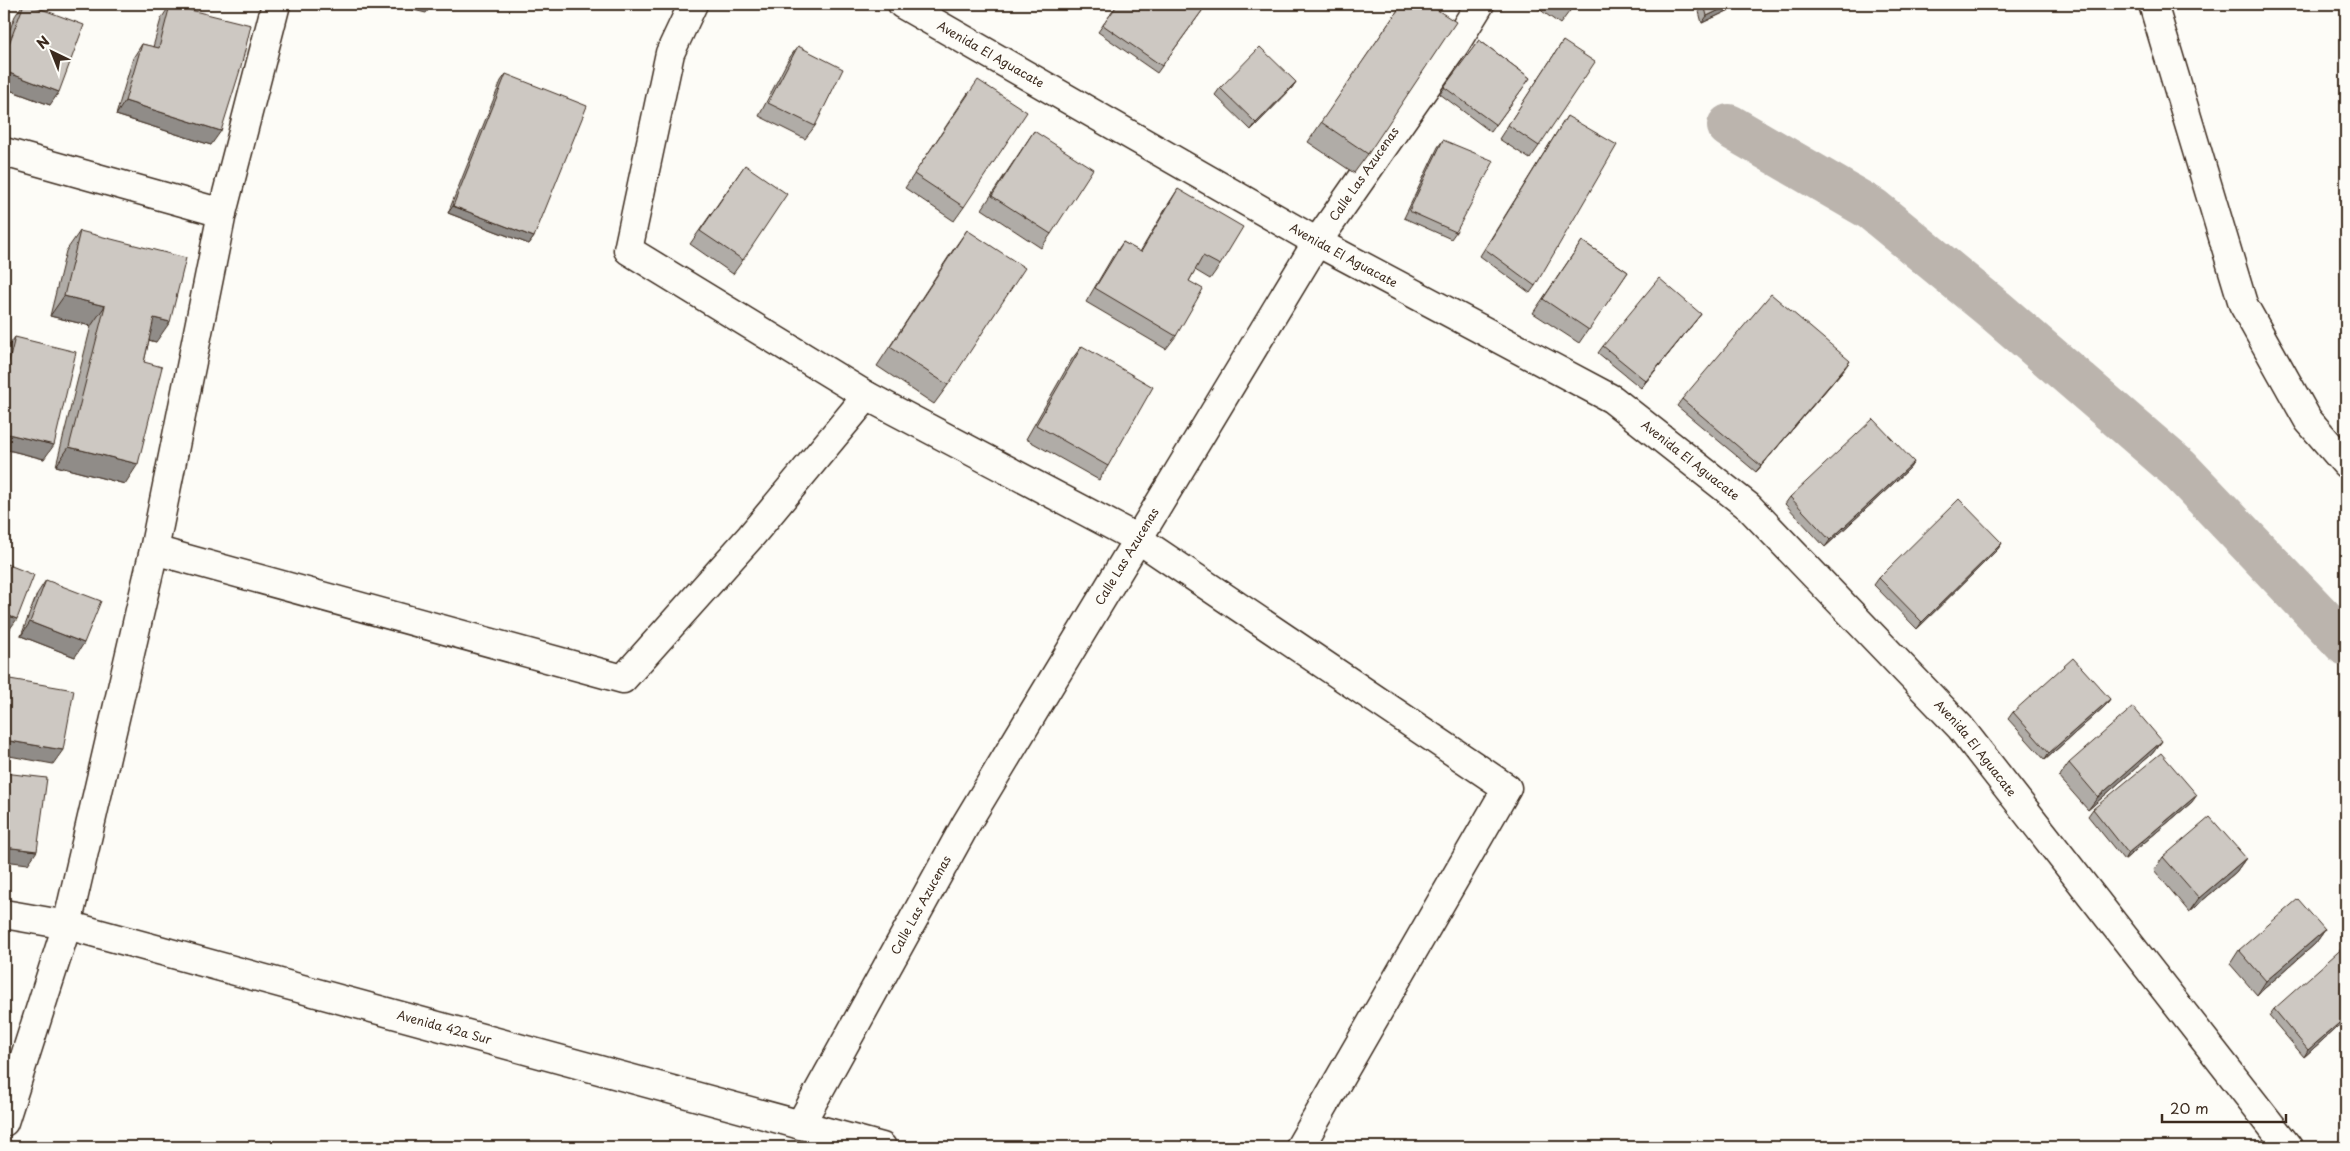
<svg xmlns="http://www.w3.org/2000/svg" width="2350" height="1151" viewBox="0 0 2350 1151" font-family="'Playpen Sans',sans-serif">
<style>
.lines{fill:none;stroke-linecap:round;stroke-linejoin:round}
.canal{stroke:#bbb4ad;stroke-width:44}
.minor-casing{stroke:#3b2a1e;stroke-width:31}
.minor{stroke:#fdfcf7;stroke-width:28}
.wall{fill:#b0aca7;stroke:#3b2a1e}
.shaded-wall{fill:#908c88;stroke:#3b2a1e}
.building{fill:#cdc8c2;stroke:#3b2a1e}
.labels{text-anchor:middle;stroke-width:4.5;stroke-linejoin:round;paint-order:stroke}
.street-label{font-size:12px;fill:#3b2a1e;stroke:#fdfcf7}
</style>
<rect width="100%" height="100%" fill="#fdfcf7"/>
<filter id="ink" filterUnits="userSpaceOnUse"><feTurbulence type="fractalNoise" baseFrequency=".02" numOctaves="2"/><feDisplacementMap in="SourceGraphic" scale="10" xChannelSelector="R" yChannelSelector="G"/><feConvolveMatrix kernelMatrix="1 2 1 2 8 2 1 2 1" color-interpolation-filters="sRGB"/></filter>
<g filter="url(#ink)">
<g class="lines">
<polyline class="canal" points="1729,126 1872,209 1995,310 2179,469 2346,644"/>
<g class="minor-casing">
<g id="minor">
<polyline points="693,4 670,53 628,250 867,396 1138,539 1507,788 1300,1147"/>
<path id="s1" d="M902,4L1317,242L1612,399L1749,507L1960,727L2288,1147"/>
<polyline points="2153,4 2243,304 2308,420 2346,464"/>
<polyline points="4,152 222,213"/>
<polyline points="154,550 623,679 751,536 867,396"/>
<path id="s2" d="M4,914L67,925L882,1147"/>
<polyline points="4,1122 67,925 154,550 222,213 276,4"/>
<path id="s3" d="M800,1125L966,824L1317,242L1456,43L1480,4"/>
</g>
</g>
<use href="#minor" class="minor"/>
</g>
<g class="wall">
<polygon points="23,4 50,105 4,88 4,45 15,16"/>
<polygon points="1118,4 1207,4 1157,73 1098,32"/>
<polygon points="1402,4 1368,154 1354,173 1308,142"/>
<polygon points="1532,4 1575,4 1560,24"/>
<polygon points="1697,4 1742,4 1702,23"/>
<polygon points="170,5 211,145 116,115 133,58 142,44 153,47 161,19"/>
<polygon points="1479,40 1530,78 1491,132 1440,94"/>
<polygon points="1563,41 1539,146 1530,159 1499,139"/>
<polygon points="798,46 815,126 805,139 759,116 788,60"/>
<polygon points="506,74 534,237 529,244 448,213 501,81"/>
<polygon points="1296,82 1291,89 1251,130 1215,95 1220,88"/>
<polygon points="968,93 964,207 954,221 905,188"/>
<polygon points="1567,116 1535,286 1530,293 1480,256"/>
<polygon points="1034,131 1051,234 1041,248 982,209"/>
<polygon points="1443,140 1456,232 1451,239 1404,218 1438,147"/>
<polygon points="745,165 743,260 733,274 690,244"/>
<polygon points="1178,189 1220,265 1210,279 1195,270 1189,281 1176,336 1166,349 1086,302 1113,256 1123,242 1140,252 1169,203"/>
<polygon points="967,230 948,385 934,404 877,366 953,250"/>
<polygon points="80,231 156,342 149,340 144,362 125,484 56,466 91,326 50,316 66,251"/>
<polygon points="1582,241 1628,272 1579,343 1533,313"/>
<polygon points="1701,314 1641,388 1598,353 1603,346"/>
<polygon points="15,337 44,459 4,449 4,357 5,351"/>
<polygon points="1082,346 1108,466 1099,480 1026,439 1072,359"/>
<polygon points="1845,368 1756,472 1677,406 1682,399"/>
<polygon points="1914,462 1909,469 1825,547 1785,504 1790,497"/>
<polygon points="2002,543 1997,550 1917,629 1874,585 1879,578"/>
<polygon points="46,580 75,657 21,636 37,594"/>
<polygon points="2110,699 2105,706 2045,760 2008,719 2013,712"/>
<polygon points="2162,741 2152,754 2088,810 2059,777 2069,763"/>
<polygon points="2192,802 2124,860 2088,816 2093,809"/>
<polygon points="2163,857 2246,858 2236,872 2189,912 2154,870"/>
<polygon points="2325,930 2315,944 2257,995 2230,964 2239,950"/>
<polygon points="2274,1009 2346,1019 2304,1057 2269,1016"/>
</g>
<g class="shaded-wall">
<polygon points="388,4 422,4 431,6 426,13"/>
<polygon points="1732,4 1742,4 1702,23 1707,16"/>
<polygon points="4,71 59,92 50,105 4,88"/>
<polygon points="1296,82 1291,89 1251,130 1256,123"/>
<polygon points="125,101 221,131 211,145 116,115"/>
<polygon points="453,206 534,237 529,244 448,213"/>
<polygon points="64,296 105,306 91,326 50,316"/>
<polygon points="1701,314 1696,320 1641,388 1646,381"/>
<polygon points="154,318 170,322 156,342 141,338"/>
<polygon points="1850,361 1845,368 1756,472 1761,466"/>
<polygon points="4,433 54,445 44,459 4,449"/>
<polygon points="69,447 138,464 125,484 56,466"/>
<polygon points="1914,462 1909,469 1825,547 1830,540"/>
<polygon points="2002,543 1997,550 1917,629 1922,622"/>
<polygon points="4,614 17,619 7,633 4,631"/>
<polygon points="30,622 84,643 75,657 21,636"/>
<polygon points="2110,699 2105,706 2045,760 2049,753"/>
<polygon points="4,740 63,750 53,764 4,755"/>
<polygon points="2162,741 2152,754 2088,810 2098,797"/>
<polygon points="2197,795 2192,802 2124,860 2128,853"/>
<polygon points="4,847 37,851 28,864 4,861"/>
<polygon points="2246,858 2236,872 2189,912 2199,898"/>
<polygon points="2325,930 2315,944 2257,995 2266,981"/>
<polygon points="2346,1017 2346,1019 2304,1057 2308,1050"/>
</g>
<g class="building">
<polygon points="24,4 28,4 84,25 59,92 4,71 4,57"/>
<polygon points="422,4 431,4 431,6"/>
<polygon points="1118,4 1207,4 1162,66 1103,25"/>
<polygon points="1402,4 1428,4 1456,22 1368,154 1321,122"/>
<polygon points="1560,4 1575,4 1570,10"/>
<polygon points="1704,4 1732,4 1707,16"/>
<polygon points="170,5 251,25 241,67 221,131 125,101 142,44 159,48"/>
<polygon points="1479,40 1530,78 1496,125 1444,87"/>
<polygon points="1563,41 1595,62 1539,146 1508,125"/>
<polygon points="798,46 843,69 815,126 768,103"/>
<polygon points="1260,47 1296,82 1256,123 1220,88"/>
<polygon points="506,74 587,106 534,237 453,206"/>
<polygon points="978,80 1027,112 964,207 914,174"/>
<polygon points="1567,116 1617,145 1535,286 1485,249"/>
<polygon points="1034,131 1093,169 1051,234 992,196"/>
<polygon points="1443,140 1494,161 1456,232 1409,211"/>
<polygon points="745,165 787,194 743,260 700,231"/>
<polygon points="1178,189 1243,227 1220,265 1203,256 1189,281 1203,289 1176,336 1095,288 1123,242 1141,252"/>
<polygon points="967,230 1025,268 948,385 890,347"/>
<polygon points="80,231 186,258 170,322 154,318 144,362 162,367 138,464 69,447 105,306 64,296"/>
<polygon points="1582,241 1628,272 1589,330 1543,299"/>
<polygon points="1659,278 1701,314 1646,381 1603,346"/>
<polygon points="1771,294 1850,361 1761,466 1682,399"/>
<polygon points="15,337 76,352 54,445 4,433 4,382"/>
<polygon points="1082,346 1153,387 1108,466 1036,425"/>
<polygon points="1873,419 1914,462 1830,540 1790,497"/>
<polygon points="1959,499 2002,543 1922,622 1879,578"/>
<polygon points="4,563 34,575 17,619 4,614"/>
<polygon points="46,580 101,601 84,643 30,622"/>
<polygon points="2073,658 2110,699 2049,753 2013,712"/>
<polygon points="4,678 74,690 63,750 4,740"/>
<polygon points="2133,707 2162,741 2098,797 2069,763"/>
<polygon points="2161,753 2197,795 2128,853 2093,809"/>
<polygon points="4,773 47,778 37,851 4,847"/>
<polygon points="2210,817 2246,858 2199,898 2163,857"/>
<polygon points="2298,899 2325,930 2266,981 2239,950"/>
<polygon points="2346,945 2346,1017 2308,1050 2274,1009"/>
</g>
</g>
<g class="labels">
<g class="street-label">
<text dy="4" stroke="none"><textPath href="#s1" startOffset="102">Avenida El Aguacate</textPath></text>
<text dy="4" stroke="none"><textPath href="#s3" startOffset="1106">Calle Las Azucenas</textPath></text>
<text dy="4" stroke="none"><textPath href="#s1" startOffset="508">Avenida El Aguacate</textPath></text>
<text dy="4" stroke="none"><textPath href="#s1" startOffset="912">Avenida El Aguacate</textPath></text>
<text dy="4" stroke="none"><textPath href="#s3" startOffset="656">Calle Las Azucenas</textPath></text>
<text dy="4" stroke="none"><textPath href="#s1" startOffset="1318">Avenida El Aguacate</textPath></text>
<text dy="4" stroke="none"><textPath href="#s3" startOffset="251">Calle Las Azucenas</textPath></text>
<text dy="4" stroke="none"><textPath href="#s2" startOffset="455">Avenida 42a Sur</textPath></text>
</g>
</g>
<rect width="2350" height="1151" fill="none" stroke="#fdfcf7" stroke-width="20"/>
<rect x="10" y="10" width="2330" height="1131" fill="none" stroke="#3b2a1e" stroke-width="2" filter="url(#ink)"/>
<g transform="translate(52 52) rotate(317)" stroke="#fdfcf7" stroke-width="4" paint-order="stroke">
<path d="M0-4L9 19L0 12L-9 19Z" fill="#3b2a1e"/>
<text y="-8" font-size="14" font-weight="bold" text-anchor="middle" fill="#3b2a1e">N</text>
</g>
<path d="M2162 1114v8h124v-8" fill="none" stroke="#3b2a1e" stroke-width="2.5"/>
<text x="2170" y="1114" font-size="15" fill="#3b2a1e" stroke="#fdfcf7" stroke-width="4" paint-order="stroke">20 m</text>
</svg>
